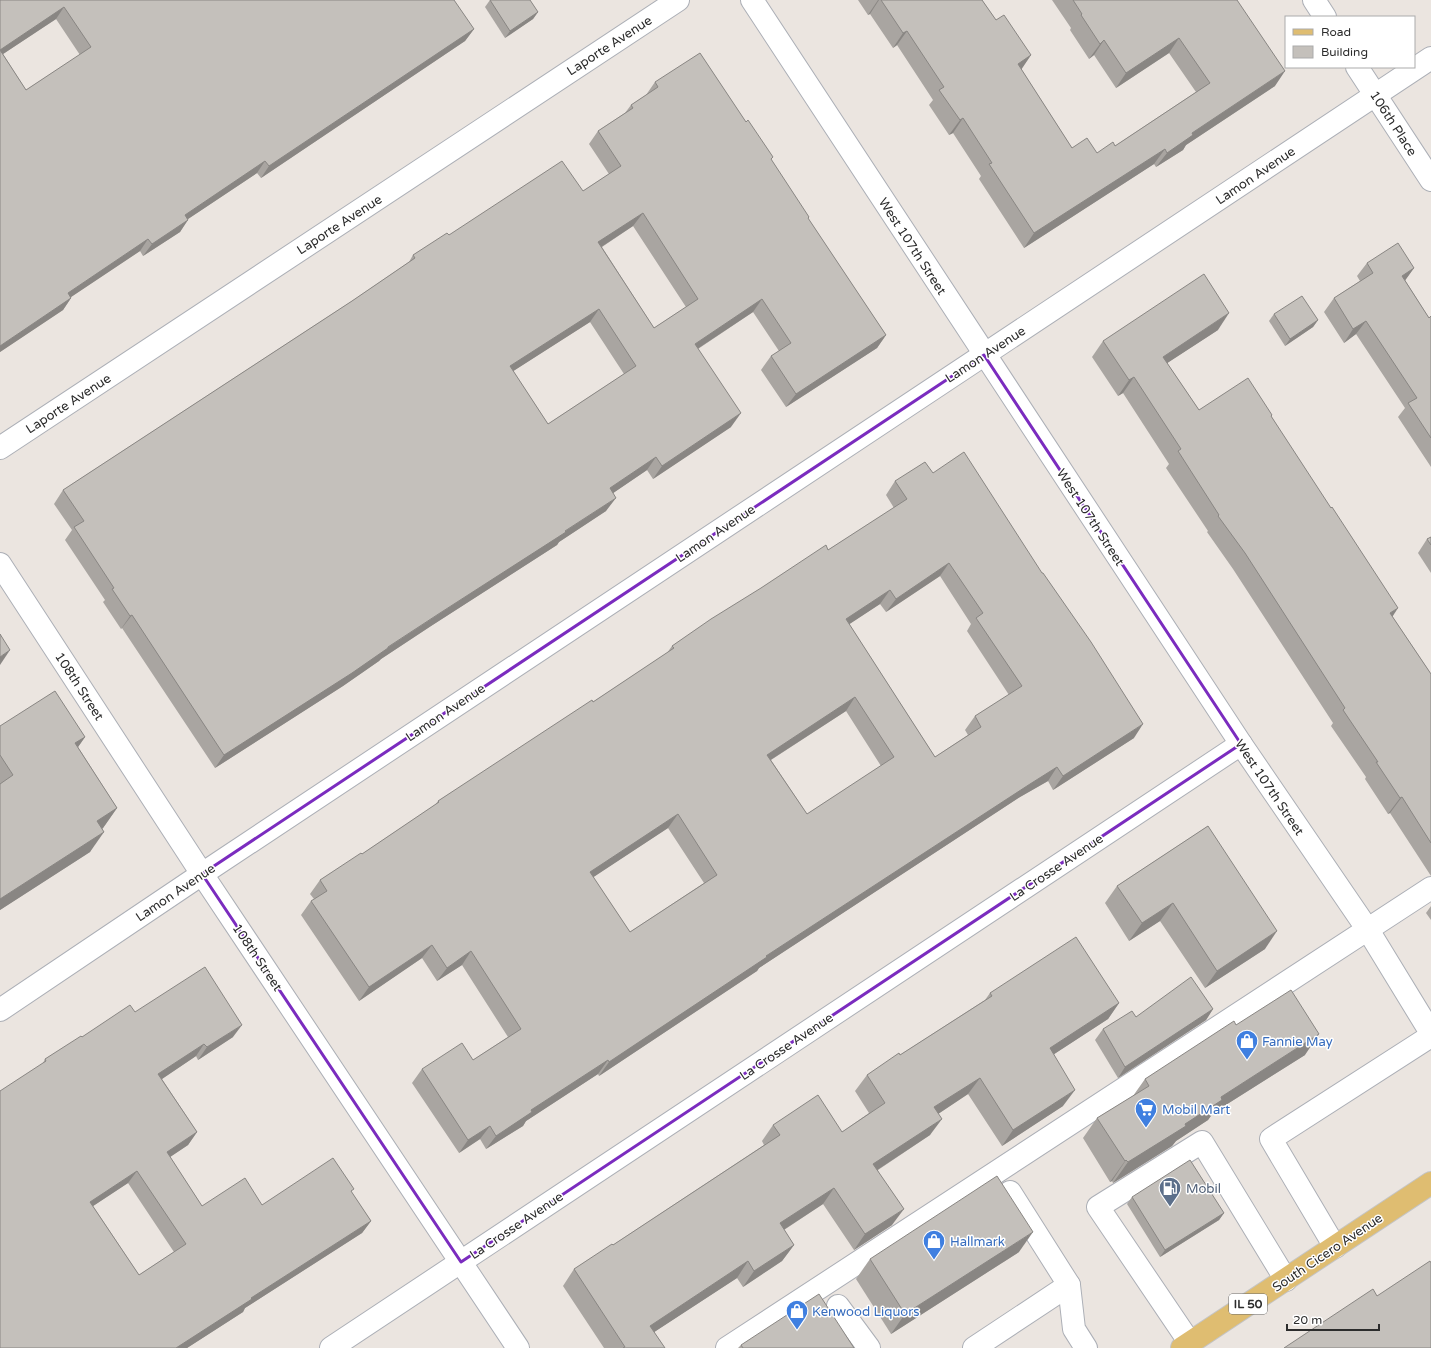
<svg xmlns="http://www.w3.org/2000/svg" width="1431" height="1348" viewBox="0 0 1431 1348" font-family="'Varela Round',sans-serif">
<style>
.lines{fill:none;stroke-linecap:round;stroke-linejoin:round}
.minor-casing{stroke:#acafb6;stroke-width:24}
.major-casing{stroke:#c4c4c4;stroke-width:24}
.minor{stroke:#fff;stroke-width:22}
.major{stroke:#dfbd71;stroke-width:22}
.wall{fill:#a9a5a1;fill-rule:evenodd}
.shaded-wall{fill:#898683}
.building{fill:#c4c0bb;stroke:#898683;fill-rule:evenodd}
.marked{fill:none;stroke:#7b2cbf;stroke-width:3;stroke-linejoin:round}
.labels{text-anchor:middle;stroke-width:3;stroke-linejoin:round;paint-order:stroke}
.shield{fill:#fff;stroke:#6b6b6b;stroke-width:1}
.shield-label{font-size:12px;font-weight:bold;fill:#2c2c2c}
.street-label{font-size:13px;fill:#2c2c2c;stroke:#fff}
.shop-label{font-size:13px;fill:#366cbe;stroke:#fff;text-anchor:start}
.service-label{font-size:13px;fill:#4e5e75;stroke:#fff;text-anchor:start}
</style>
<rect width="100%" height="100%" fill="#ebe5e0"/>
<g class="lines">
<g class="minor-casing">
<g id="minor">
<polyline points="752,0 1241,744 1368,930 1431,1033"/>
<polyline points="1314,0 1325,17"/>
<polyline points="1357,67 1431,180"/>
<polyline points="0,448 678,0"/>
<polyline points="0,564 202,874 518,1348"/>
<polyline points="0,1010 202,874 1431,58"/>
<polyline points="1010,1192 1069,1285 1074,1329 1086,1348"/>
<polyline points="1335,1247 1271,1139 1431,1036"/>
<polyline points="838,1306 869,1348"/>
<polyline points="1190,1343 1098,1207 1202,1142 1286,1280"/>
<polyline points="331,1348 1241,744"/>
<polyline points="727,1348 1431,888"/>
<polyline points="974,1348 1069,1285"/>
</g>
</g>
<g class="major-casing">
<polyline id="major" points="1182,1348 1431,1183"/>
</g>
<use href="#minor" class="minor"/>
<use href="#major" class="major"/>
</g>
<g class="wall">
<path d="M0,0L474,29L465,41L261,178L257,173L188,219L180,232L143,256L140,251L71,297V298L63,310L0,352ZM56,19L80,55L26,90L3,54Z"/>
<polygon points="490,0 538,12 533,19 505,38 485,7"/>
<polygon points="858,0 982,0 996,20 1031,55 1021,69 1072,148 1097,153 1115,146 1196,92 1169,53 1116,88 1094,55 1089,59 1070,30 1071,28 1052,0 1237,0 1275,86 1186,145 1183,150 1156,167 1154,164 1024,248 979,179 981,176 953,133 949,135 929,105 933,100 897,45 893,48 870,14 868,15"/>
<path d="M655,82L746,122L771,160L808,219L886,335L877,348L786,407L761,370L771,356L779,351L753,312L698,349L731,427L653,479L647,470L613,493L606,511L559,542L557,545L431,626L381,659L379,661L343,686L215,768L122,628L121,629L103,602L105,600L65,540L72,530L54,504L63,490L352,301L409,262L413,255L449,235L583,191L609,174L589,144L598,131L625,113L631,105L646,95ZM633,226L686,307L654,328L602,247ZM590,322L624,374L548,424L513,371Z"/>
<polygon points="1367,263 1414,268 1405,280 1429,318 1431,316 1431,467 1398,417 1405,408 1356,334 1344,343 1324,312 1334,298 1360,281 1357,276"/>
<polygon points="1274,314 1318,320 1313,327 1285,346 1269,321"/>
<polygon points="1218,330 1167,363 1199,410 1272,415 1271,416 1392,616 1431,674 1431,876 1390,813 1388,814 1365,779 1366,777 1331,726 1333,723 1233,569 1207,532 1208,531 1166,468 1169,464 1123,393 1118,396 1092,357 1103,341"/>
<path d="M933,473L1134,738L1053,790L1048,781L1020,797L759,968L757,971L635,1052L599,1076L598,1074L526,1121L523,1126L486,1149L480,1139L459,1153L412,1083L422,1069L473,1060L508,1037L462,965L437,981L422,958L359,1001L301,915L311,901L314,899L310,894L320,880L362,854L435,805L438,801L593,702L667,653L672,646L828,550L894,508L886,495L895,481ZM940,576L971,624L967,631L1009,695L975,716L965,730L968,735L935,757L849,624L880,604L886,612ZM846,711L881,766L807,814L771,760ZM668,828L704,883L630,932L593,877Z"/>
<polygon points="1431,537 1431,573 1418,553 1427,539"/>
<polygon points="0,726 85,737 78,747 117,808 103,828 102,829 90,852 0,910"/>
<polygon points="1208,826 1265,949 1205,988 1160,921 1129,941 1105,903 1117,886"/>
<polygon points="1431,906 1431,920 1426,913"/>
<polygon points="990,993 1119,1003 1108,1019 1054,1054 1063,1106 1002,1146 968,1094 938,1114 930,1135 878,1170 892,1225 854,1250 823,1204 784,1230 794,1245 782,1261 743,1287 737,1278 654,1332 665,1348 604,1348 563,1286 574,1269 613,1245 764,1145 762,1141 773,1125 842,1132 869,1113 855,1091 867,1075 900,1055 985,1000"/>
<polygon points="1213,1009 1206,1020 1118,1078 1095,1040 1103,1029 1136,1017"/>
<path d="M135,1012L233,1037L198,1060L196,1056L162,1079L197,1132L188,1145L170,1157L202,1206L262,1205L351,1192L371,1221L362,1233L245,1308L243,1312L187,1348H0L43,1063L45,1059L82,1037ZM128,1183L174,1252L139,1275L93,1206Z"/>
<polygon points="1236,1025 1305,1055 1213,1113 1208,1120 1176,1141 1172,1146 1113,1183 1112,1181 1110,1182 1083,1138 1097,1118 1133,1096 1145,1079"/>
<polygon points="1132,1197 1224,1213 1219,1220 1160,1257 1127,1204"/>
<polygon points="1019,1252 891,1334 856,1279 870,1259"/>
<polygon points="741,1345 854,1348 738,1348"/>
</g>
<g class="shaded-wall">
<polygon points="878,0 879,0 870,14 868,15"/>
<polygon points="64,7 56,19 0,56 0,50"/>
<polygon points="538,12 533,19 505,38 510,31"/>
<polygon points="474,29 465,41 261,178 269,166"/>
<polygon points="907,31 897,45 893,48 903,33"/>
<polygon points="1179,38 1169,53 1116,88 1126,73"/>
<polygon points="1104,40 1094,55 1089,59 1100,44"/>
<polygon points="1031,55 1021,70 1018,64"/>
<polygon points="1285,71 1275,86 1186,145 1183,150 1156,167 1167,153 1192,133"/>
<polygon points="963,118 953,133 949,135 960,120"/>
<polygon points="1165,149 1154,164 1024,248 1034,233"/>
<polygon points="265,161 257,173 176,227 185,215"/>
<polygon points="643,213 633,226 589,255 598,242"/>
<polygon points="188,220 180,232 143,256 152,244"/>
<polygon points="148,239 140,251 59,305 68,293"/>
<polygon points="1414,268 1404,282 1402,276"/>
<polygon points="71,298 63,310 0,352 0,346"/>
<polygon points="762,299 753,312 685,357 695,344"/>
<polygon points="599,309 590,322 501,379 510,366"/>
<polygon points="1229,313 1218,330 1152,373 1163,357"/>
<polygon points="1318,320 1313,327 1285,346 1290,339"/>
<polygon points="1366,321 1356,334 1344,343 1353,329"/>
<polygon points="886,335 877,348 786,407 796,394"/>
<polygon points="1134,377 1123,393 1118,396 1129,380"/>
<polygon points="741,413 731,427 653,479 662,466"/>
<polygon points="656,457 647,470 600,502 610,488"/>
<polygon points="616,498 606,511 559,542 557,545 431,626 381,659 379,661 343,686 215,768 224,755"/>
<polygon points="949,563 940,576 886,612 896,599"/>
<polygon points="890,590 880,604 836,633 846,619"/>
<polygon points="1398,608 1387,625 1390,613"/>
<polygon points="132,615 122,628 121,629 130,616"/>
<polygon points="10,650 0,665 0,657"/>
<polygon points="855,697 846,711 758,768 767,755"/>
<polygon points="1143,724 1134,738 1053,790 1063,776"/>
<polygon points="85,737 71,757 75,743"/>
<polygon points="1057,767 1048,781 1020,797 759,968 757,971 599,1076 609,1062 766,956 1030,784"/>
<polygon points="1402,797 1390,813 1388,814 1400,798"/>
<polygon points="117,808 103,828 83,842 97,821"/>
<polygon points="678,814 668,828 580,886 590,872"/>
<polygon points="104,832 90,852 0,910 0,899"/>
<polygon points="1173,903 1160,921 1129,941 1142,923"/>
<polygon points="1277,931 1265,949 1205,988 1217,971"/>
<polygon points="432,945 422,958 359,1001 369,987"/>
<polygon points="471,951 462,965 437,981 447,968"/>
<polygon points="1119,1003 1108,1019 1039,1064 1050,1048"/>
<polygon points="1213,1009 1206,1020 1118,1078 1125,1067"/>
<polygon points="242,1025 233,1037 198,1060 207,1047"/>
<polygon points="1319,1034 1305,1055 1213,1113 1208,1120 1176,1141 1172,1146 1113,1183 1128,1162 1185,1124 1221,1097"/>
<polygon points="204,1044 196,1056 150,1087 158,1074"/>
<polygon points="608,1060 598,1074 526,1121 523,1126 486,1149 496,1136 531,1110"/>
<polygon points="980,1078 968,1094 923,1124 934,1107"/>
<polygon points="1075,1090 1063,1106 1002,1146 1013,1130"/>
<polygon points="942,1119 930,1135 862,1180 873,1164"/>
<polygon points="490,1126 480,1139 459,1153 468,1140"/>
<polygon points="197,1132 188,1145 158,1165 167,1152"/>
<polygon points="1126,1160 1112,1181 1110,1182 1125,1161"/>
<polygon points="137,1171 128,1183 81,1214 90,1202"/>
<polygon points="834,1188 823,1204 768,1240 780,1223"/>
<polygon points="904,1209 892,1225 854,1250 865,1234"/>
<polygon points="1224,1213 1219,1220 1160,1257 1165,1250"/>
<polygon points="371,1221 362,1233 245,1308 243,1312 187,1348 176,1348 251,1298"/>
<polygon points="1033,1232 1019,1252 891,1334 905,1314"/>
<polygon points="794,1245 782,1261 743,1287 754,1271"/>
<polygon points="748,1261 737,1278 639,1342 650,1326"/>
</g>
<g class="building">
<polygon points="0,0 454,0 474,29 269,166 265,161 185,215 188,220 152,244 148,239 68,293 71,298 0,346 0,50 26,90 91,47 64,7 0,50"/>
<polygon points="490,0 530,0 538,12 510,31"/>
<polygon points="881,0 982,0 996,20 1004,15 1031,55 1018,64 1072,148 1087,138 1097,153 1113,142 1115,146 1210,83 1179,38 1126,73 1104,40 1100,44 1081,15 1082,14 1073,0 1237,0 1285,71 1192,133 1193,135 1167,153 1165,149 1034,233 989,164 992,163 963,118 960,120 939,90 944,87 907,31 903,33"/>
<path d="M700,53L746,122L748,120L773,157L771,159L809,217L808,218L886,335L796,394L771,356L791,343L762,299L695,344L741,413L662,466L656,457L610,488L616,498L565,531L566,532L440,613L388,647V648L352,673L224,755L132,615L130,616L112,589L114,588L74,527L84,521L63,490L352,301L415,258L413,255L447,233L449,235L562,161L583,191L621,166L598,131L633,108L631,105L658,87L655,82ZM643,213L698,299L654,328L598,242ZM599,309L636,366L548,424L510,366Z"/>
<polygon points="1398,243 1414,268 1402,276 1429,318 1431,316 1431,438 1408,403 1417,398 1366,321 1353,329 1334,298 1373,273 1367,263"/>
<polygon points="1204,274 1229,313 1163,357 1199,410 1248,378 1272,415 1271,416 1331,508 1332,507 1398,608 1390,613 1431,674 1431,843 1402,797 1400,798 1376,762 1378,762 1343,710 1345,708 1245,553 1218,516 1219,515 1178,451 1181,449 1134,377 1129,380 1103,341"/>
<polygon points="1302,296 1318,320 1290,339 1274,314"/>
<path d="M964,452L1042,573H1043L1091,642L1143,724L1063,776L1057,767L1030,784L766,956L767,957L645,1038L609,1062L608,1060L531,1110L532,1112L496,1136L490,1126L468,1140L422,1069L462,1043L473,1060L521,1029L471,951L447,968L432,945L369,987L311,901L327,891L320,880L361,853L362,854L439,802L438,801L592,700L593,702L674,648L672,646L711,619L761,588L826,545L828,550L907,499L895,481L925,462L933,473ZM949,563L983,613L976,618L1022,686L975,716L981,727L935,757L846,619L890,590L896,599ZM855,697L894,757L807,814L767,755ZM678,814L717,875L630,932L590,872Z"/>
<polygon points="1431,537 1431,545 1427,539"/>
<polygon points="0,634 10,650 0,657"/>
<polygon points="55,691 85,737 75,743 117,808 97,821 104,832 0,899 0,784 13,775 0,755 0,726"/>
<polygon points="1208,826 1277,931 1217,971 1173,903 1142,923 1117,886"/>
<polygon points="1076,937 1119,1003 1050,1048 1075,1090 1013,1130 980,1078 934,1107 942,1119 873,1164 904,1209 865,1234 834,1188 780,1223 794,1245 754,1271 748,1261 650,1326 665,1348 623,1348 625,1347 574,1269 612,1244 613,1245 780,1135 773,1125 818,1095 842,1132 885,1103 867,1075 899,1053 900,1055 992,996 990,993"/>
<path d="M205,967L242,1025L207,1047L204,1044L158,1074L197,1132L167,1152L202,1206L245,1178L262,1205L333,1158L354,1189L351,1191L371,1221L251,1298L252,1299L176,1348H0V1091L46,1061L45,1059L81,1036L82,1037L130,1005L135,1012ZM137,1171L186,1244L139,1275L90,1202Z"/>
<polygon points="1191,977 1213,1009 1125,1067 1103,1029 1132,1011 1136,1017"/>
<polygon points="1291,990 1319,1034 1221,1097 1222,1100 1185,1124 1186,1126 1128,1162 1126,1160 1125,1161 1097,1118 1149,1086 1145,1079 1234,1021 1236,1025"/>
<polygon points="1190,1160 1224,1213 1165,1250 1132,1197"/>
<polygon points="997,1176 1033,1232 905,1314 870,1259"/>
<polygon points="1430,1261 1431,1263 1431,1348 1284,1348 1373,1289 1377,1296"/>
<polygon points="819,1294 854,1348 743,1348 741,1345"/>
</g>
<path class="marked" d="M984,355L1241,744L461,1262L202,874Z"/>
<defs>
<g id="shop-pin" transform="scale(1.15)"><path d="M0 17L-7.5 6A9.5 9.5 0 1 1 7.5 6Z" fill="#3f7fe0" stroke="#fff"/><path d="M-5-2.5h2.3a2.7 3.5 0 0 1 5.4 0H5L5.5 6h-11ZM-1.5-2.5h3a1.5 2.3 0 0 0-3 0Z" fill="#fff"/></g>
<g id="supermarket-pin" transform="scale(1.15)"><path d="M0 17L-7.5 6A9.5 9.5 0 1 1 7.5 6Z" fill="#3f7fe0" stroke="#fff"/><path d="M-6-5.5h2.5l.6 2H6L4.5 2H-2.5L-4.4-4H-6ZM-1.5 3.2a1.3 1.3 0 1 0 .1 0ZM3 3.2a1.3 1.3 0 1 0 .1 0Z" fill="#fff"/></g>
<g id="fuel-pin" transform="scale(1.15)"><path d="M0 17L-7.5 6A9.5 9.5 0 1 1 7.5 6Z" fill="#5c6f8a" stroke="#fff"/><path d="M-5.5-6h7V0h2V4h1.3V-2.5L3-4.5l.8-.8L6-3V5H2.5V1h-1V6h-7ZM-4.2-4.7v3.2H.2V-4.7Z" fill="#fff"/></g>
</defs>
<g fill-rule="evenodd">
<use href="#shop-pin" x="1247" y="1041"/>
<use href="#supermarket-pin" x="1146" y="1109"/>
<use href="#fuel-pin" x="1170" y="1188"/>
<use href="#shop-pin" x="934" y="1241"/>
<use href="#shop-pin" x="797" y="1311"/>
</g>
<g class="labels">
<rect class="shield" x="1229" y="1294" width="38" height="20" rx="3"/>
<g class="shield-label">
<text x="1248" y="1308">IL 50</text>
</g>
<g class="street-label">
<text transform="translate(609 45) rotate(-33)" y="5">Laporte Avenue</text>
<text transform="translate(1394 123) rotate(57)" y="5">106th Place</text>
<text transform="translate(1255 175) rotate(-34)" y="5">Lamon Avenue</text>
<text transform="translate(339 224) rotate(-33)" y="5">Laporte Avenue</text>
<text transform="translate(913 246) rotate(57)" y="5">West 107th Street</text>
<text transform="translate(985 354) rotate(-33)" y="5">Lamon Avenue</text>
<text transform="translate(68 403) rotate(-33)" y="5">Laporte Avenue</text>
<text transform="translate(1091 517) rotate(57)" y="5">West 107th Street</text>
<text transform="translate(715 533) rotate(-34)" y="5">Lamon Avenue</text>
<text transform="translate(80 686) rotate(57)" y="5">108th Street</text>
<text transform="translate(445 712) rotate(-34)" y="5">Lamon Avenue</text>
<text transform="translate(1270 787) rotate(56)" y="5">West 107th Street</text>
<text transform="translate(1056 867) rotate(-34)" y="5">La Crosse Avenue</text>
<text transform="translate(175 892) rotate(-34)" y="5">Lamon Avenue</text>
<text transform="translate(258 957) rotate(56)" y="5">108th Street</text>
<text transform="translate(786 1046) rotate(-34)" y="5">La Crosse Avenue</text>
<text transform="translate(516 1225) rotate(-34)" y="5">La Crosse Avenue</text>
<text transform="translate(1327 1252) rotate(-34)" y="5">South Cicero Avenue</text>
</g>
<g class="shop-label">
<text x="1262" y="1046">Fannie May</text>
<text x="1162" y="1114">Mobil Mart</text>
<text x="950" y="1246">Hallmark</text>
<text x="812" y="1316">Kenwood Liquors</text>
</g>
<g class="service-label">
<text x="1186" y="1193">Mobil</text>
</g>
</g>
<rect x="1285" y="16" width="130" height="52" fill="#ffffff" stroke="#ababab"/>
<rect x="1293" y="29" width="20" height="6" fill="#dfbd71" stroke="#ababab"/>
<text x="1321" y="36" font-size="12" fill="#2c2c2c">Road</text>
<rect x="1293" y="46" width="20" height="12" fill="#c4c0bb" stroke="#ababab"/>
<text x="1321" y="56" font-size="12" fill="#2c2c2c">Building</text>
<path d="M1287 1324v6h92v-6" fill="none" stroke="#2c2c2c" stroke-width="2"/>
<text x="1293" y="1324" font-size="12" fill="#2c2c2c" stroke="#ffffff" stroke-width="3" paint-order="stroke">20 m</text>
</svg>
